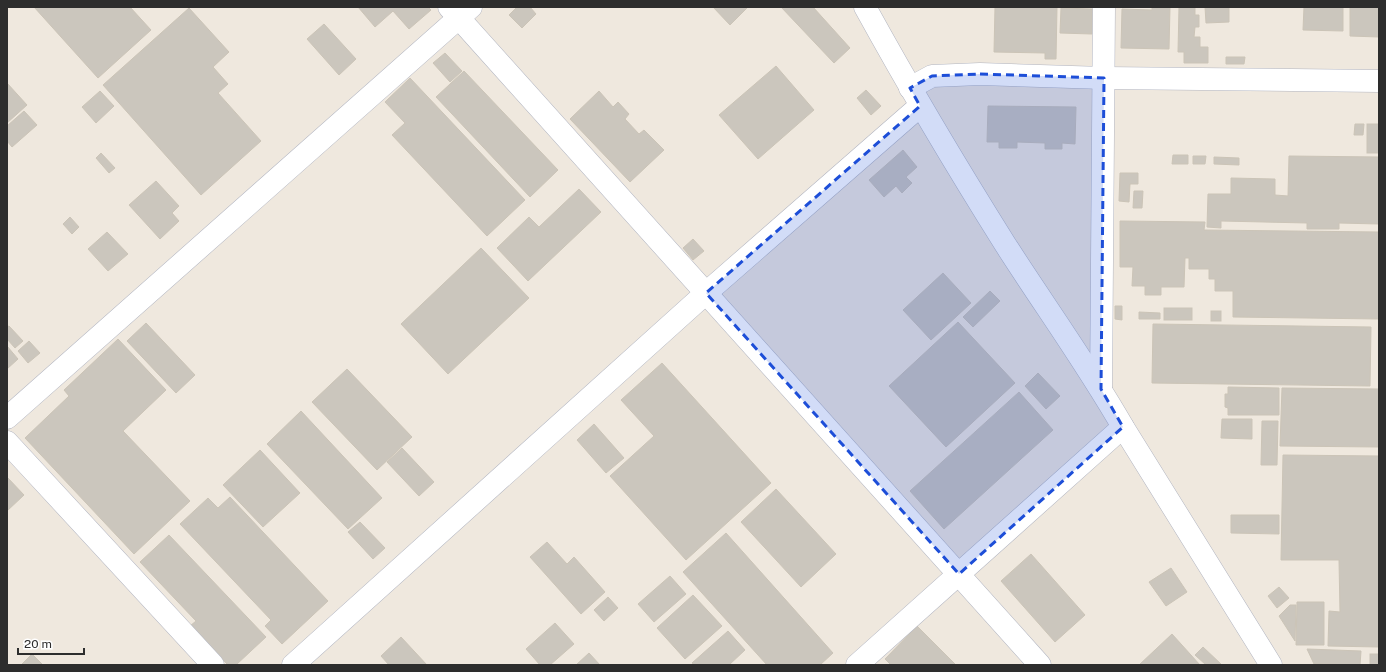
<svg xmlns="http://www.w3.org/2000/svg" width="1386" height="672" viewBox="0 0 1386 672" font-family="'Public Sans',sans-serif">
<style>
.building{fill:#cbc6bd;stroke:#cbc4b7}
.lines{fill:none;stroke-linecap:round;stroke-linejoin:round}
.minor-casing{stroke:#b2b5c1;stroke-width:23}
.minor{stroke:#fff;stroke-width:22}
.marked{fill:#1d4ed8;fill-opacity:0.2;stroke:#1d4ed8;stroke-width:3;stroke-dasharray:8 5;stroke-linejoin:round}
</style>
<rect width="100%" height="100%" fill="#efe8de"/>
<g class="building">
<polygon points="34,7 130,7 151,30 98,78"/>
<polygon points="358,7 428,7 431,10 409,29 393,11 375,27"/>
<polygon points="517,7 530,7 536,14 522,28 509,15"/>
<polygon points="713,7 748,7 730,25"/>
<polygon points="781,7 813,7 850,48 834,63"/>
<polygon points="995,7 1057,7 1056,59 1045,59 1045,53 994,52"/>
<polygon points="1152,7 1170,7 1169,49 1121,48 1122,9 1152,10"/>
<polygon points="1179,7 1195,7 1195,15 1199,15 1199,27 1195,27 1194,37 1200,37 1200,47 1208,47 1208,63 1184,63 1184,52 1178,52"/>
<polygon points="1205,7 1229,7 1229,22 1206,23"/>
<polygon points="1304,7 1343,7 1343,31 1303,30"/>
<polygon points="1350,7 1379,7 1379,37 1350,36"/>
<polygon points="189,8 229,52 213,67 228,84 218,93 261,141 201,195 103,85"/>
<polygon points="1061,8 1092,9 1092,34 1060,33"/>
<polygon points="324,24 356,59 339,75 307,39"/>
<polygon points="445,53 462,71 450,82 433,63"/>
<polygon points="1226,57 1245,57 1244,64 1226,64"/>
<polygon points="776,66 814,110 758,159 719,115"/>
<polygon points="464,71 558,170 530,197 436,97"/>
<polygon points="410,78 525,200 487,236 392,135 405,123 385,102"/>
<polygon points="7,83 27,105 7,123"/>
<polygon points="866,90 881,106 871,115 857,98"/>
<polygon points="100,91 114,106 96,123 82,107"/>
<polygon points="599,91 613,107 618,102 629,114 625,119 639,134 644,130 664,150 630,182 570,119"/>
<polygon points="988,106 1076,107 1075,144 1062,143 1062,149 1045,149 1045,143 1017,142 1017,148 999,148 999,142 987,142"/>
<polygon points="24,111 37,125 12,147 7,141 7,126"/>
<polygon points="1355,124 1364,124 1363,135 1354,135"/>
<rect x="1367" y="124" width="12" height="29"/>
<polygon points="903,150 917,167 906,177 912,183 902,193 896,186 884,197 869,180"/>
<polygon points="101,153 115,168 109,173 96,158"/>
<polygon points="1173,155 1188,155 1188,164 1172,164"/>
<polygon points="1193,156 1206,156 1205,164 1193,164"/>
<polygon points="1289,156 1379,157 1379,224 1339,223 1339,229 1307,229 1307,223 1221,221 1221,228 1207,227 1208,194 1231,194 1231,178 1275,179 1275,195 1288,196"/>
<polygon points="1214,157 1239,158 1239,165 1214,164"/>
<polygon points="1120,173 1138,173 1138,184 1130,184 1129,202 1119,201"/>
<polygon points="156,181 179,206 172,213 179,221 160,239 129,205"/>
<polygon points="579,189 601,212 528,281 497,248 529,217 539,227"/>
<polygon points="1134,191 1143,191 1142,208 1133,208"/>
<polygon points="70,217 79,227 72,234 63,224"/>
<polygon points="1120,221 1205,222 1204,230 1379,232 1379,319 1233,317 1233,291 1215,291 1215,279 1209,279 1209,269 1189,269 1189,258 1185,258 1184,287 1161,287 1161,295 1145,295 1145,286 1132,286 1133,267 1120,267"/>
<polygon points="107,232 128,254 108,271 88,249"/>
<polygon points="693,239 704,251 693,260 683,248"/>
<polygon points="481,248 529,298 448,374 401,324"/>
<polygon points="943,273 971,303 931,340 903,310"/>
<polygon points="990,291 1000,301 973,327 963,317"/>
<polygon points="1115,306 1122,306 1122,320 1115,319"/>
<rect x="1164" y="308" width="28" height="12"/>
<rect x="1211" y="311" width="10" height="10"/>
<polygon points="1139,312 1160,313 1160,319 1139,319"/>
<polygon points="958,322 1015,383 946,447 889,386"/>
<polygon points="146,323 195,375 176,393 127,341"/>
<polygon points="1153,324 1371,327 1370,386 1152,383"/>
<polygon points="9,326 23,341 15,348 7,339 7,327"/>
<polygon points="118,339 166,390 123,431 190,501 134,554 25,438 69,396 64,390"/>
<polygon points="29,341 40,353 28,363 18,351"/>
<polygon points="7,346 18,359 7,369"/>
<polygon points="662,363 771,483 686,560 610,476 654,436 621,400"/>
<polygon points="347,369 412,437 377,470 312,402"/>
<polygon points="1038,373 1060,396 1046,409 1025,386"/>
<polygon points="1228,387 1279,388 1279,415 1228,415 1228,408 1225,407 1225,394 1228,394"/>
<polygon points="1282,388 1379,389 1379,447 1280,446"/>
<polygon points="1019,392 1053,430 944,529 910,491"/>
<polygon points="301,411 382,498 348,529 267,444"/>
<polygon points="1222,419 1252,419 1252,439 1221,438"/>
<polygon points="1262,421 1278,421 1277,465 1261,465"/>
<polygon points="594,424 624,458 606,473 577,440"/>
<polygon points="402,448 434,482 419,496 387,462"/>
<polygon points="260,450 300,493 263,527 223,485"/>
<polygon points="1283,455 1379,456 1379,647 1328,646 1329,611 1340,612 1339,560 1281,560"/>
<polygon points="7,477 24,495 7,511"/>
<polygon points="776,489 836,554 801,587 741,522"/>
<polygon points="230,497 328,601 282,644 265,626 271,620 180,524 208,498 218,508"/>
<polygon points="1231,515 1279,515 1279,534 1231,533"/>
<polygon points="360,522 385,548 373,559 348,532"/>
<polygon points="726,533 833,653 820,665 767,665 683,572"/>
<polygon points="169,535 266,637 236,665 228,665 190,626 196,621 140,562"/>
<polygon points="547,542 567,564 574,557 605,592 581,614 530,557"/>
<polygon points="1031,554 1085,615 1055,642 1001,581"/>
<polygon points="1171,568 1187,592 1166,606 1149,582"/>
<polygon points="670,576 686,594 654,622 638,604"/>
<polygon points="1279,587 1289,598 1277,608 1268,596"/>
<polygon points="693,595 722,626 685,659 657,628"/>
<polygon points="608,597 618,608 604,621 594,610"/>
<polygon points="1297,602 1324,602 1324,645 1296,645"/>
<polygon points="1290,605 1296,605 1295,641 1279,616"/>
<polygon points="555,623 574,644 550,665 540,665 526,649"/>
<polygon points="917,626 956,665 891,665 885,659"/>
<polygon points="728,631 745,650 729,665 695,665 692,663"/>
<polygon points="1172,634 1200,665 1139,665"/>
<polygon points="401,637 427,665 389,665 381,656"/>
<polygon points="1203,647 1222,665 1206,665 1195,655"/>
<polygon points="1307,649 1361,651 1360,665 1314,664"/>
<polygon points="589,653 600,665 576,665"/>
<polygon points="32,654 43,665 21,665"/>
<rect x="1370" y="654" width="9" height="11"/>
</g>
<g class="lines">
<g class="minor-casing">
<g id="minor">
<polyline points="449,7 1040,665"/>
<path d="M865,7C909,87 956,166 1005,244C1044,305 1087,364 1123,427L1271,665"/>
<polyline points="910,88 932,76 980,74 1104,78 1379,81"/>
<polyline points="1101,389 1104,7"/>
<polyline points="7,418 471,7"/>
<polyline points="7,442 213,665"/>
<polyline points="293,665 706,293 920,106"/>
<polyline points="857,665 1123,427"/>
</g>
</g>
<use href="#minor" class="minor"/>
</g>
<path class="marked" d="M980,74L1104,78L1101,389L1123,427L959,574L706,293L920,106L910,88L932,76Z"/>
<rect width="1386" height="672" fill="none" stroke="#2d2d2d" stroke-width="16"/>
<path d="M18 648v6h66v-6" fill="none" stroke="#2d2d2d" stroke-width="2"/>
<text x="24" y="648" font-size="12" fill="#2d2d2d" stroke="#ffffff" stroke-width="3" paint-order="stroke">20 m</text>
</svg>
